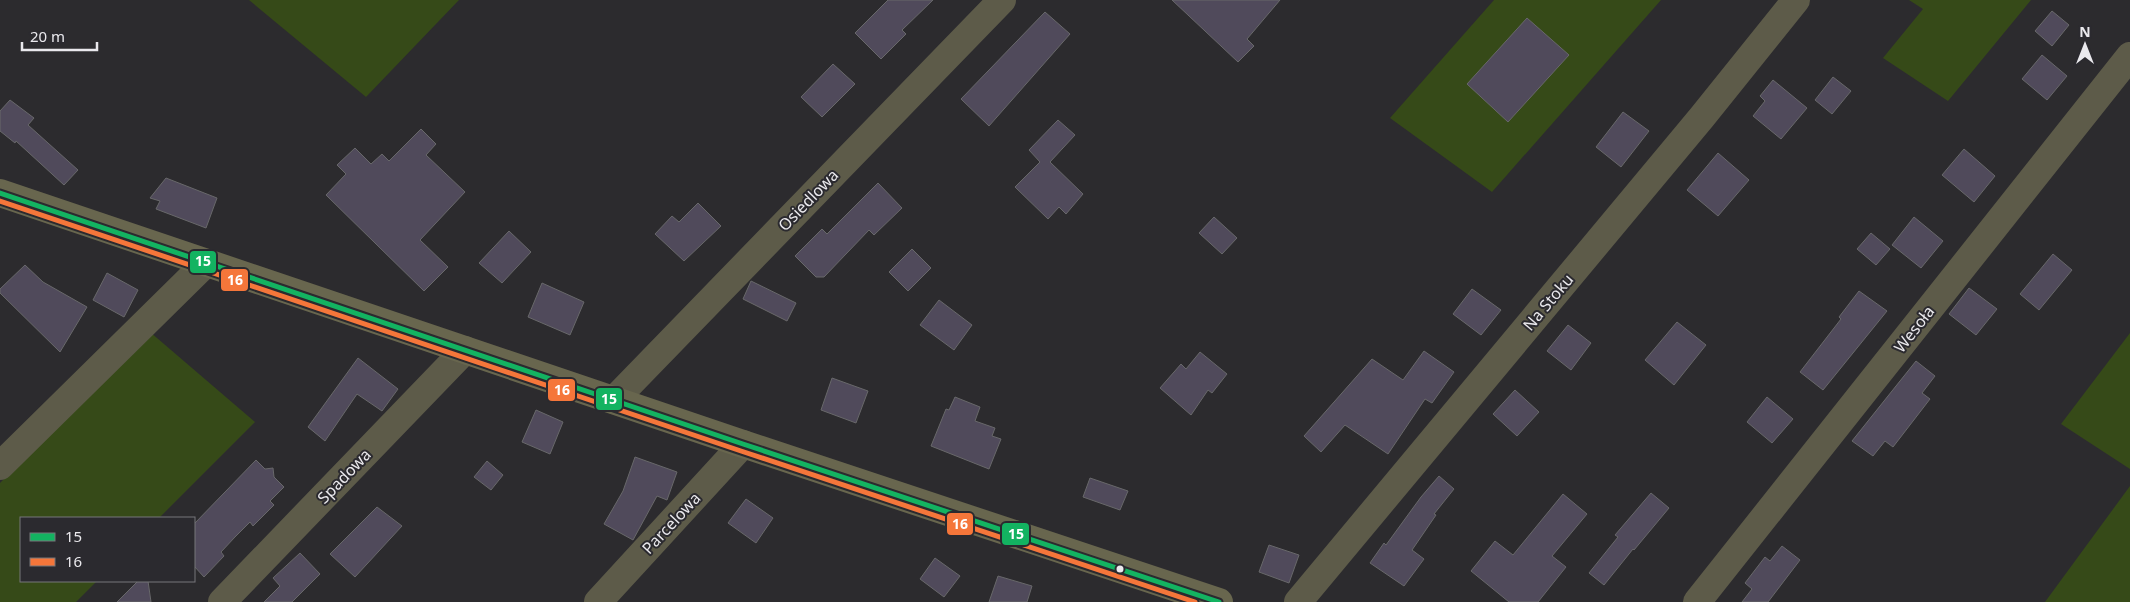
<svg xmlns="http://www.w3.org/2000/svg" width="2130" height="602" viewBox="0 0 2130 602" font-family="'Noto Sans',sans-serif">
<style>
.green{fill:#364a18}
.building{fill:#504a5b;stroke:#68686a}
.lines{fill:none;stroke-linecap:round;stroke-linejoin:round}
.street{stroke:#5d5b49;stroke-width:28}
.secondary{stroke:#68664e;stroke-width:28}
.bus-1-casing{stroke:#2b2a2f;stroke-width:9}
.bus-2-casing{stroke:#2b2a2f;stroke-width:9}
.bus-1{stroke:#13b361;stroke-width:5}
.bus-2{stroke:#f5763a;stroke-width:5}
.bus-dot{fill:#eae9ed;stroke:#2b2a2f;stroke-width:2}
.labels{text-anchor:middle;stroke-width:4;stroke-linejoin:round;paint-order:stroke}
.street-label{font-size:16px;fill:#eae9ed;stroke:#2b2a2f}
.line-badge{stroke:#2b2a2f;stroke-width:2}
.badge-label{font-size:14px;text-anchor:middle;font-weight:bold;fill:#fff}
</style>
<rect width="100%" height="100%" fill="#2c2b2e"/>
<g class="green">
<polygon points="249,0 459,0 366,97"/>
<polygon points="1494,0 1661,0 1492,192 1390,118"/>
<polygon points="1909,0 2031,0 1948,101 1883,58 1923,9"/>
<polygon points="150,332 255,422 159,518 21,518 21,581 97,581 76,602 0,602 0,483"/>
<polygon points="2130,333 2130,469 2061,424"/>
<polygon points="2130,486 2130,602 2045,602"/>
</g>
<g class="building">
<polygon points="888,0 933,0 902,30 906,34 881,59 855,33"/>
<polygon points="1172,0 1280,0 1247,39 1254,46 1238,62"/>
<polygon points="2052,11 2069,25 2052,46 2035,31"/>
<polygon points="1045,12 1070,34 989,126 961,99"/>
<polygon points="1527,18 1569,55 1508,122 1467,84"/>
<polygon points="2042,55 2067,76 2047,100 2022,79"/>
<polygon points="833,64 855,84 822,117 801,97"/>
<polygon points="1833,77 1851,91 1832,114 1815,100"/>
<polygon points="1773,80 1807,108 1781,139 1753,116 1765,101 1760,96"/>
<polygon points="10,100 34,118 28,125 78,170 64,185 16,141 15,143 0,131 0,111"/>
<polygon points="1623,112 1649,131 1621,167 1596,147"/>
<polygon points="1058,120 1075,135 1050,162 1083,194 1066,214 1059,207 1048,219 1015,187 1040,162 1029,150"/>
<polygon points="421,129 436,144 426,155 465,192 420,240 448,267 424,291 326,195 346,174 337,165 355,148 371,164 382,154 389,161"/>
<polygon points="1964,149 1995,176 1974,202 1942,175"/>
<polygon points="1718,153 1749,180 1718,216 1687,190"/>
<polygon points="166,178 217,198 206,228 156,209 160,201 150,198"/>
<polygon points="878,183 902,208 874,235 869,230 824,277 816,277 795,256 822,229 827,234"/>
<polygon points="698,203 721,226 684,261 655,234 672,216 679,222"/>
<polygon points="1214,217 1237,238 1222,254 1199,233"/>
<polygon points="1914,217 1943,241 1921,268 1892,245"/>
<polygon points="509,231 531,252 502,283 479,263"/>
<polygon points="1871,233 1890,249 1876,265 1857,249"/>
<polygon points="912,249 931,268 908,291 889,272"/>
<polygon points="2053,254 2072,270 2039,310 2020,294"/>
<polygon points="25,265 43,282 87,307 60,352 0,293 0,289"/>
<polygon points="107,273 138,290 124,317 93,300"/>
<polygon points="751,281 796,303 787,321 743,299"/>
<polygon points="542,283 584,302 570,335 528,317"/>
<polygon points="1969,288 1997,309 1976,335 1949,314"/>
<polygon points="1472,289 1501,310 1481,335 1453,314"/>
<polygon points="1859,291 1887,311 1823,390 1800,372 1841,319 1839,317"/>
<polygon points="939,300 972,325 954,350 920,325"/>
<polygon points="1677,322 1706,345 1674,385 1645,360"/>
<polygon points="1568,325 1591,343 1571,370 1547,351"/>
<polygon points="1424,351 1454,372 1432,403 1425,399 1388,454 1345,425 1321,452 1304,436 1372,359 1403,380"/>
<polygon points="1200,352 1227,374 1212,393 1208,390 1191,415 1160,388 1181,364 1186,369"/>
<polygon points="358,358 398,389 382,411 357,394 325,441 308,427"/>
<polygon points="1916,361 1935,376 1922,393 1930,399 1893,447 1885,441 1873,456 1852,441"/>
<polygon points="832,378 868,391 856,423 821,410"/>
<polygon points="1515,390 1539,412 1517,436 1493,414"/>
<polygon points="955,397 980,407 975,421 995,428 992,436 1001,439 989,469 931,446 946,409 949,410"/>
<polygon points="1767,397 1793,419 1772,443 1747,422"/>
<polygon points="536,410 563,422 550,454 522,442"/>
<polygon points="635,457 677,472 667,500 657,496 633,540 604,524 623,491"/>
<polygon points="256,460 265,469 273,468 274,477 284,487 270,501 274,505 253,526 250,522 235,537 221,552 224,556 204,577 194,566 194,524"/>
<polygon points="487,461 503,475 491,490 474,477"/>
<polygon points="1439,476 1454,489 1434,514 1436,515 1412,550 1424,559 1404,586 1370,563 1384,543 1386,545 1421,497"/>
<polygon points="1090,478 1128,491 1120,510 1083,497"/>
<polygon points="1651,493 1669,508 1634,550 1633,549 1604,585 1589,573 1618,537 1615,535"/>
<polygon points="1563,494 1587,514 1552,556 1566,567 1538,602 1509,602 1471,571 1495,541 1513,555"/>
<polygon points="746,499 773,518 756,543 728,523"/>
<polygon points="377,507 402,526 355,577 330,554"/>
<polygon points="1269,545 1299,555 1289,583 1259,572"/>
<polygon points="1782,546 1800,560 1768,602 1742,602 1752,589 1745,583 1765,557 1770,561"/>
<polygon points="300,553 320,574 292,602 264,602 280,586 273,578"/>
<polygon points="935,558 960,576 944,597 920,579"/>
<polygon points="998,576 1032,586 1027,602 989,602"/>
<polygon points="138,581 148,581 151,602 117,602"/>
</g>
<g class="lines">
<g class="street">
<polyline points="614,400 1002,0"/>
<polyline points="0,466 206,263"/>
<polyline points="222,602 465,350"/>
<polyline points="598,602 743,444"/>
<polyline points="1298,602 1702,117 1796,0"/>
<polyline points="1697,602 2130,56"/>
</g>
<polyline class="secondary" points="0,193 743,444 1219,602"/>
<g class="bus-1-casing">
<polyline id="bus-1" points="0,193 743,444 1219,602"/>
</g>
<g class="bus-2-casing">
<polyline id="bus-2" points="0,201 741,451 1195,602"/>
</g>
<use href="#bus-1" class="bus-1"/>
<use href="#bus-2" class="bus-2"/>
</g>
<circle class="bus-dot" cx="1120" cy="569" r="4.5"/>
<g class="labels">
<g class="street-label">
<text transform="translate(808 200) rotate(-46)" y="6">Osiedlowa</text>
<text transform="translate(1548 302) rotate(-50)" y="6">Na Stoku</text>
<text transform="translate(1914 329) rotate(-52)" y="6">Wesoła</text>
<text transform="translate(344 476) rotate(-46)" y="6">Spadowa</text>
<text transform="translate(671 523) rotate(-47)" y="6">Parcelowa</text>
</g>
</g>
<g class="line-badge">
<rect x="189" y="250" width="28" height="24" rx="5" fill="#13b361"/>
<rect x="220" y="268" width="29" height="24" rx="5" fill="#f5763a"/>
<rect x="547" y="378" width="29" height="24" rx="5" fill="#f5763a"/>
<rect x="595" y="387" width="28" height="24" rx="5" fill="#13b361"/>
<rect x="946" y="512" width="28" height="24" rx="5" fill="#f5763a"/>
<rect x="1001" y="522" width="29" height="24" rx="5" fill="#13b361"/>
</g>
<g class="badge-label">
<text x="203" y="266">15</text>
<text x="235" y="285">16</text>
<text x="562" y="395">16</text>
<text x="609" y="404">15</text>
<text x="960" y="529">16</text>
<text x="1016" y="539">15</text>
</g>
<rect x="20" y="517" width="175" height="65" fill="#2b2a2f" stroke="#77767b"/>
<rect x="30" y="533" width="25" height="8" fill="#13b361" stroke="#77767b"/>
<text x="65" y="542" font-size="15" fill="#eae9ed">15</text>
<rect x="30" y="558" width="25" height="8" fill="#f5763a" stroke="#77767b"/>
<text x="65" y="567" font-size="15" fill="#eae9ed">16</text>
<g transform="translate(2085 45)" stroke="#2b2a2f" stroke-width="4" paint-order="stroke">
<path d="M0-4L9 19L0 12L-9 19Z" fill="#eae9ed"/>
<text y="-8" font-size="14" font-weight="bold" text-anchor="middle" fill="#eae9ed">N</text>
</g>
<path d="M22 42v8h75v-8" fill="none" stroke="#eae9ed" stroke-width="2.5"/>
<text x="30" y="42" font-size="15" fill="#eae9ed" stroke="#2b2a2f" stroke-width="4" paint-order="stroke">20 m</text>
</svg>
